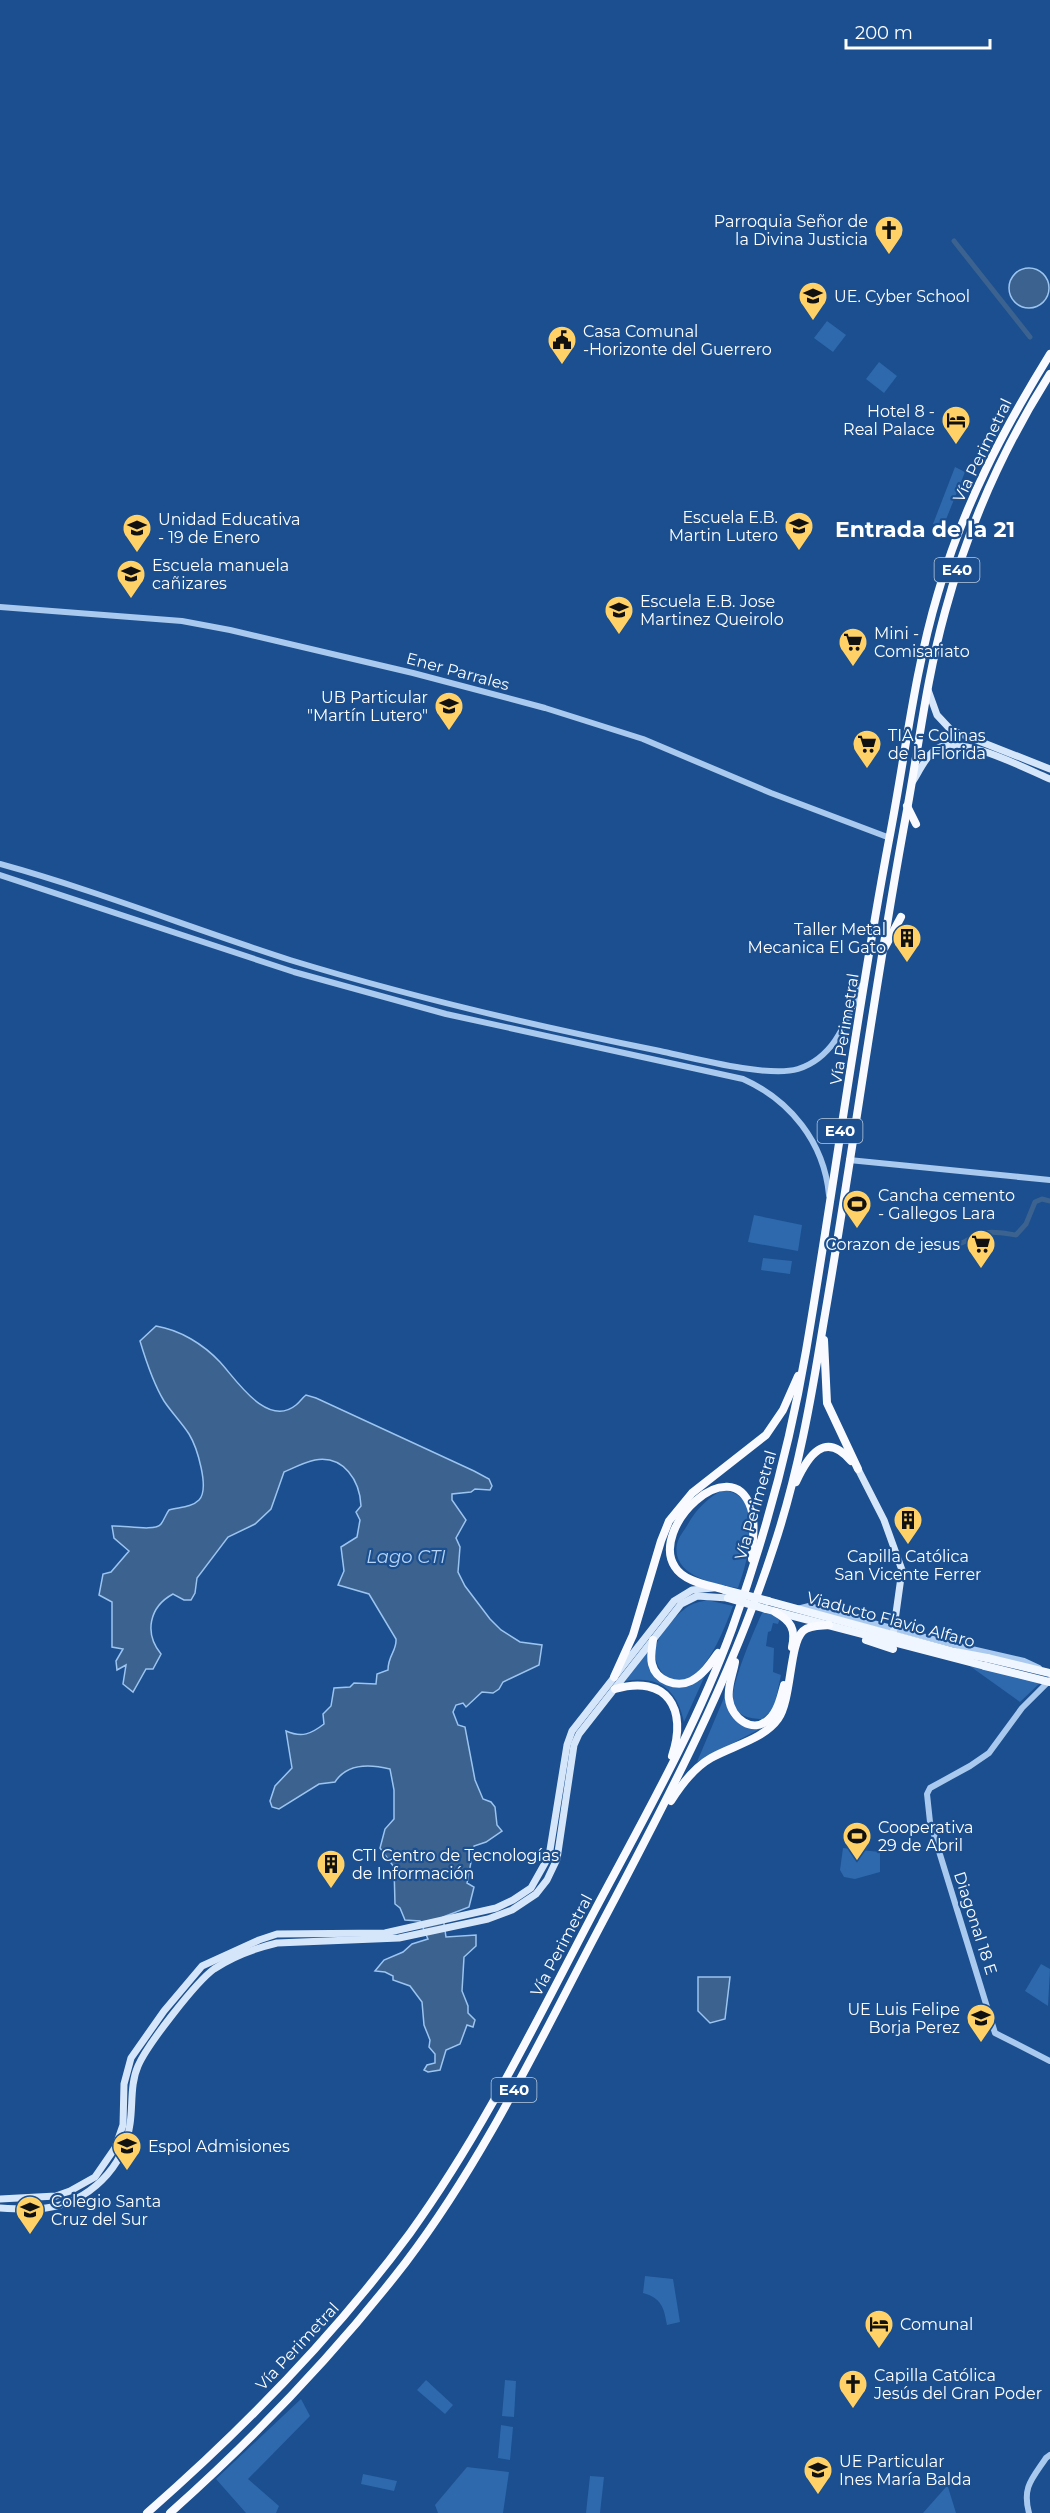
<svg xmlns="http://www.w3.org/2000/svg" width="1050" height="2513" viewBox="0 0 1050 2513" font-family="Montserrat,sans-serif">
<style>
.green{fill:#2e69ad}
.water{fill:#3c6290;stroke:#9cc4f0;stroke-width:1.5}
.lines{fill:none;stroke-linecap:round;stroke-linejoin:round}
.canal{stroke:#3c6290;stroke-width:5}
.tertiary{stroke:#a9c9ee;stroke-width:6}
.secondary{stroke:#d6e6fa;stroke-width:7}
.primary{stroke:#f0f6ff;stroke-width:8}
.trunk{stroke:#f8faff;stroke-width:8}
.primary-bridge{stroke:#f0f6ff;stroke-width:8}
.labels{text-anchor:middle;stroke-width:4.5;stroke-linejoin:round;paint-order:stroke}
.shield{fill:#1b4f8f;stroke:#bbcadd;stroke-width:1.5}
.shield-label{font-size:15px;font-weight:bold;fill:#fff}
.poi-label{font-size:16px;fill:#fff;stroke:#1b4f8f;text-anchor:start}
.street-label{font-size:16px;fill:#fff;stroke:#1b4f8f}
.water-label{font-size:18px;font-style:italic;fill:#b5d3f5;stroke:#1b4f8f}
.district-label{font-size:22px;font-weight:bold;fill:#fff;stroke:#1b4f8f}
</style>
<rect width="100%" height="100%" fill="#1b4f8f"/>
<g class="green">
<polygon points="827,321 846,335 833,352 814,338"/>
<polygon points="879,362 897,376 884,393 866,379"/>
<polygon points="955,467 965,472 943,527 933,524"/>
<polygon points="754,1215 802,1225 798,1251 748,1242"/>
<polygon points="763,1258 792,1261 790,1274 761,1270"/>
<path d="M724,1489C731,1492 739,1494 744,1501C759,1521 746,1566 738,1588C715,1584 671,1576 677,1544C679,1536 684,1531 688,1524C697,1508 708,1498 724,1489Z"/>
<path d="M707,1600L733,1606C725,1627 699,1700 666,1676C659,1671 655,1661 655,1652C655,1638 675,1616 686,1608C692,1603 700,1602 707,1600Z"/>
<path d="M763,1611L780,1618L778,1624L773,1623L771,1631L768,1632L766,1646L774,1648L773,1672L781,1675L774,1708L762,1719C750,1719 735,1716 733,1701C730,1686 755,1628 763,1611Z"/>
<path d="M647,1650L653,1671L682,1686L707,1671L684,1722C677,1689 659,1675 625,1681Z"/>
<polygon points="967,1664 1041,1682 1020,1702"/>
<path d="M726,1693C724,1706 730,1721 744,1725C750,1728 762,1725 769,1724L697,1762Z"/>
<polygon points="843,1848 880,1852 880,1872 855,1879 844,1877 840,1870"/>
<polygon points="1041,1964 1050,1969 1048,2006 1025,1991"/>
<path d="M645,2276L673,2279L680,2322L667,2325C664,2307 661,2298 643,2293Z"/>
<polygon points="426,2380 453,2405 445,2414 417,2390"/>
<polygon points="505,2380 516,2381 514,2417 502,2416"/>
<polygon points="301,2399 310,2416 248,2479 279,2506 276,2513 246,2513 216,2479"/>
<polygon points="501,2425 513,2427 510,2460 498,2458"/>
<polygon points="467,2467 509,2472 503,2513 438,2513 435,2505"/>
<polygon points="363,2474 397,2481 394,2491 361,2484"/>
<polygon points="590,2476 604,2477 600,2513 586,2513"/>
<polygon points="946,2487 948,2487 956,2513 923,2513"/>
</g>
<g class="water">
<circle cx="1029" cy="288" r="20"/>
<path d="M156,1326C180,1330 203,1344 220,1362C235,1378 267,1429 296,1405C300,1402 302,1398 306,1395L316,1398L474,1471L489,1479L492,1486L490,1490L475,1489L471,1492L452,1494V1500L466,1520L456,1538L460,1547L458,1572L465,1586L490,1619L501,1630L520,1642L542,1645L539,1665L503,1682L499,1689L493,1693L482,1692L466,1707L463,1703L456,1705L453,1712L458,1725L465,1727L475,1780L483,1799L491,1802L495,1807L497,1825L502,1831L486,1842L474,1846L467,1883L474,1887L469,1907L443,1917L446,1937L476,1935V1946L464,1957L462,1991L468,2006V2013L475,2020L473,2027L467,2025L460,2044L446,2050L440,2070L428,2072L424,2070L427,2065L435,2063V2054L429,2047L430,2040L424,2025L422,2002L410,1986L393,1980V1976L385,1972L375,1971L384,1960L403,1952L412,1944L428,1939L420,1921L405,1920L400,1908L395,1904L394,1867L380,1848L385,1829L394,1819V1790L390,1769C370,1764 347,1763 335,1782L319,1784L279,1809L272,1807L270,1801L275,1786L292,1768L286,1731C302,1738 311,1734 324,1724L323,1714L331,1706L334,1688L350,1687L354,1683L376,1684L377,1674L388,1670C388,1655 397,1651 396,1639L369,1594L338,1585L344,1571L341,1547L357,1537L360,1520L356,1512L361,1506C360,1481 344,1455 315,1460C305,1462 293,1468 284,1472L271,1509L255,1524L228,1537L197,1578L195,1593L191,1600H184L173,1594C149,1607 144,1633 161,1654L153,1669H146L133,1692L123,1684L126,1665L117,1670L116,1661L123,1649L112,1647V1602L99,1595L103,1574L111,1572L129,1551L114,1538L112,1526C124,1525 155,1532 161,1524C164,1520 166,1514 169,1510C178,1507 191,1508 199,1500C210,1489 197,1447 189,1434C182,1423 172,1413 164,1401C153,1383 146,1361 140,1341Z"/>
<polygon points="698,1977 730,1977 725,2019 710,2023 698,2011"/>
</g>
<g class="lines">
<g class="canal">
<polyline points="954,241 1030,337"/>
<path d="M947,1248C958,1246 964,1242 973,1237C987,1229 1002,1233 1016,1235L1026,1224L1035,1202L1042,1199L1050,1201"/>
</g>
<g class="tertiary">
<polyline points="0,607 182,621 230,630 413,673 545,708 643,739 771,793 890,838"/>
<path d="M0,864C98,891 193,929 290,960C411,997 535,1026 660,1051C693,1058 768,1078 798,1069C836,1057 847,1019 861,986"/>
<path d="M0,875L294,972L446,1014L743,1079C790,1100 824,1142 829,1195"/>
<polyline points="849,1160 1050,1180"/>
<polyline points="797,1609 809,1606 963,1647 1024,1661 1039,1668"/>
<polyline points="1050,1680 1022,1708 989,1753 970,1766 930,1788 927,1794 930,1822 995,2033 1050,2061"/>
<path d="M1029,2513C1022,2487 1032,2479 1046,2458L1050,2455"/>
</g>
<g class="secondary">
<polyline points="928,690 937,715 951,730 1050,769"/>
<path d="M913,781C920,770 927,754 938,748C962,735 1026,769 1050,779"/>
<polyline points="858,1469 884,1520 902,1570 893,1635"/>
<polyline points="0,2199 56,2196 70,2191 95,2177 115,2148 123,2125 124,2084 131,2058 164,2011 202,1966 259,1940 277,1934 385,1933 496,1908 513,1900 531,1888 549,1856 567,1745 572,1731 674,1601 692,1590 713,1588"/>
<path d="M0,2208C15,2209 31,2210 46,2208C89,2202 124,2168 130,2124C133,2105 130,2084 138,2066C147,2045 196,1982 214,1969C232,1957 256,1948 277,1943L399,1938L488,1919L512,1910L536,1894L547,1880L557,1859L574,1745L579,1734L681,1604L697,1596L728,1598"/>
</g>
<g class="primary">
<polyline points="768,1601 955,1652 987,1658"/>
<polyline points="766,1609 985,1666"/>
<polyline points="866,1640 893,1649"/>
</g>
<g class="trunk">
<polyline points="907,806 916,824"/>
<polyline points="885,947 901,917"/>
<polyline points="824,1340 827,1403 858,1469"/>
<path d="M796,1482C808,1456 825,1430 851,1461"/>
<path d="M725,1590C709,1585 684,1582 675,1567C649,1528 731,1449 751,1508C756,1524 752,1543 752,1559"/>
<path d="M775,1612C791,1621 796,1629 792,1647"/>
<path d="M653,1640C652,1648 650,1656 652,1664C656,1681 677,1688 691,1681C703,1675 711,1663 718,1653"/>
<path d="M735,1662C733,1674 727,1687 729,1699C731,1718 753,1735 769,1719C778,1711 781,1696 784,1685"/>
<polyline points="614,1677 633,1635 661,1541 669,1521 692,1493 766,1435 783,1410 798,1376"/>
<path d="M615,1689C667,1674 688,1709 672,1756"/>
<path d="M671,1801C681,1785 695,1767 711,1758C732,1746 764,1739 778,1719C792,1699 789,1644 803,1631C810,1625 820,1626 829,1625"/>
<path d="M147,2513C243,2429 334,2336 410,2233C483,2132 537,2020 595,1910C644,1818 696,1727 732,1629C764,1539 790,1445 806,1351C835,1181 857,1009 889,840C905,758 914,673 938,593C963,507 1003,430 1050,354"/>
<path d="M170,2513C255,2437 336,2353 406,2262C485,2158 541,2038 602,1923C667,1800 731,1679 774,1546C798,1474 811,1400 823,1326C853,1154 875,981 907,810C919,744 927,677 945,612C968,527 1003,448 1050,374"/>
</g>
<g class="primary-bridge">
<polyline points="725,1590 768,1601"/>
<polyline points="728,1598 766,1609"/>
<polyline points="987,1658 1050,1673"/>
<polyline points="985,1666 1050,1682"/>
</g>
</g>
<defs>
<g id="church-pin" transform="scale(1.5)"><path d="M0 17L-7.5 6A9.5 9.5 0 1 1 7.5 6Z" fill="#ffd166" stroke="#1b4f8f"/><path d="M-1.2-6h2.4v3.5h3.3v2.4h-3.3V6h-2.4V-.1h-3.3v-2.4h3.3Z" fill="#111"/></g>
<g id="school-pin" transform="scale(1.5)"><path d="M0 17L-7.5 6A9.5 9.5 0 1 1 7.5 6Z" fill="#ffd166" stroke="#1b4f8f"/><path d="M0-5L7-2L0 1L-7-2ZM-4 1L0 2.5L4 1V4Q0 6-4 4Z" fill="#111"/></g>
<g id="civic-pin" transform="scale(1.5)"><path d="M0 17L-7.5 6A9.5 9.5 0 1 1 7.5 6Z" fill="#ffd166" stroke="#1b4f8f"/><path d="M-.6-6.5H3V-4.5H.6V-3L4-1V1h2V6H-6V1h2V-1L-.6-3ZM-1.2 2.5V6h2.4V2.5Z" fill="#111"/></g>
<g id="hotel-pin" transform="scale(1.5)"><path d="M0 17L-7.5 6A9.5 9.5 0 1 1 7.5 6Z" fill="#ffd166" stroke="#1b4f8f"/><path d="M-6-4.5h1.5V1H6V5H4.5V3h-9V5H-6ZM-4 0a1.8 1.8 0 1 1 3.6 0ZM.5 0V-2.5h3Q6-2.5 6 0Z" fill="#111"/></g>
<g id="supermarket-pin" transform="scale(1.5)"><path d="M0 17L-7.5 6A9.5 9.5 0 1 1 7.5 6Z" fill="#ffd166" stroke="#1b4f8f"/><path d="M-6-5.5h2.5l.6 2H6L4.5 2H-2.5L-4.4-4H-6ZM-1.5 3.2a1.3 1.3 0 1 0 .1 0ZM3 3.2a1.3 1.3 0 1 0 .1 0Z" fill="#111"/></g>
<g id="building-pin" transform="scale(1.5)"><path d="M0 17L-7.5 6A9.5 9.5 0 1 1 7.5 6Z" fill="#ffd166" stroke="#1b4f8f"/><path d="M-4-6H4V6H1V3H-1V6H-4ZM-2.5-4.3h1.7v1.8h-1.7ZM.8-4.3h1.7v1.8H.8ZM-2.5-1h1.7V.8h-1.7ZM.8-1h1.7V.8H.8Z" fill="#111"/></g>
<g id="stadium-pin" transform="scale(1.5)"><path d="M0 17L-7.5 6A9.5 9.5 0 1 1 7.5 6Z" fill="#ffd166" stroke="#1b4f8f"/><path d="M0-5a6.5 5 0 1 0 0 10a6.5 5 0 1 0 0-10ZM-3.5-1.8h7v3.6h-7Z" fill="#111"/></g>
<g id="university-pin" transform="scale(1.5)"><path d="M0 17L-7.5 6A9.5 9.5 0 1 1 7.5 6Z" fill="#ffd166" stroke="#1b4f8f"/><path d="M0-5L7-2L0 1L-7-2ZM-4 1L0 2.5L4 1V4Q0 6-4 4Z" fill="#111"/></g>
</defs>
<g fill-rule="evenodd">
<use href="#church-pin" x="889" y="230"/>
<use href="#school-pin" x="813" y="296"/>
<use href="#civic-pin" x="562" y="340"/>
<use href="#hotel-pin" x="956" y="420"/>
<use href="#school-pin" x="799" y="526"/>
<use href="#school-pin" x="137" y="528"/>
<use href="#school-pin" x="131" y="574"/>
<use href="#school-pin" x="619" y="610"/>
<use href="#supermarket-pin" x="853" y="642"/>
<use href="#school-pin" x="449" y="706"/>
<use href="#supermarket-pin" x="867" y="744"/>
<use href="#building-pin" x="907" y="938"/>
<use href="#stadium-pin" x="857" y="1204"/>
<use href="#supermarket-pin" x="981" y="1244"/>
<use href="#building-pin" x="908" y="1520"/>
<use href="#stadium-pin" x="857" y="1836"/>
<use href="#building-pin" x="331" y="1864"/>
<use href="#school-pin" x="981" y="2018"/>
<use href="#university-pin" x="127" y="2146"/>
<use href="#university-pin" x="30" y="2210"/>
<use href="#hotel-pin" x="879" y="2324"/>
<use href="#church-pin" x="853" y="2384"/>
<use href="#school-pin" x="818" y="2470"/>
</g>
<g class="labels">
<g class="shield">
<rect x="934.5" y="558" width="45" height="24" rx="4.5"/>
<rect x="817.5" y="1119" width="45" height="24" rx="4.5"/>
<rect x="491.5" y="2078" width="45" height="24" rx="4.5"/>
</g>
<g class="shield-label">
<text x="957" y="575">E40</text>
<text x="840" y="1136">E40</text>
<text x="514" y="2095">E40</text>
</g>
<g class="poi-label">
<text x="868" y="227" text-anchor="end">Parroquia Señor de<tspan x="868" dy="18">la Divina Justicia</tspan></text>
<text x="834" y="302">UE. Cyber School</text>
<text x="583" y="337">Casa Comunal<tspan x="583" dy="18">-Horizonte del Guerrero</tspan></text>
<text x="935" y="417" text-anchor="end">Hotel 8 -<tspan x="935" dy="18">Real Palace</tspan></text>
<text x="778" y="523" text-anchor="end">Escuela E.B.<tspan x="778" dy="18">Martin Lutero</tspan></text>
<text x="158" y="525">Unidad Educativa<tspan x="158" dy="18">- 19 de Enero</tspan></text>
<text x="152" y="571">Escuela manuela<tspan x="152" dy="18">cañizares</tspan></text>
<text x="640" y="607">Escuela E.B. Jose<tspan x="640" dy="18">Martinez Queirolo</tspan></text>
<text x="874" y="639">Mini -<tspan x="874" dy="18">Comisariato</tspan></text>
<text x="428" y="703" text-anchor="end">UB Particular<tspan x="428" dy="18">"Martín Lutero"</tspan></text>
<text x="888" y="741">TIA - Colinas<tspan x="888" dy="18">de la Florida</tspan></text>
<text x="886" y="935" text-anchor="end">Taller Metal<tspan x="886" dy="18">Mecanica El Gato</tspan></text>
<text x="878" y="1201">Cancha cemento<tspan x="878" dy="18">- Gallegos Lara</tspan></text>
<text x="960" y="1250" text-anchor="end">Corazon de jesus</text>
<text x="908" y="1562" text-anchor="middle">Capilla Católica<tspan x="908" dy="18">San Vicente Ferrer</tspan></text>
<text x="878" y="1833">Cooperativa<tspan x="878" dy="18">29 de Abril</tspan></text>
<text x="352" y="1861">CTI Centro de Tecnologías<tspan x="352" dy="18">de Información</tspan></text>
<text x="960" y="2015" text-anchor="end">UE Luis Felipe<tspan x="960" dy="18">Borja Perez</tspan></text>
<text x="148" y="2152">Espol Admisiones</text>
<text x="51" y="2207">Colegio Santa<tspan x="51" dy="18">Cruz del Sur</tspan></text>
<text x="900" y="2330">Comunal</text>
<text x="874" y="2381">Capilla Católica<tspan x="874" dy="18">Jesús del Gran Poder</tspan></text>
<text x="839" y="2467">UE Particular<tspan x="839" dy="18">Ines María Balda</tspan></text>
</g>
<g class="street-label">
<text transform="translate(982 450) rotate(-64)" y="6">Vía Perimetral</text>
<text transform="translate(458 671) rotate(15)" y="6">Ener Parrales</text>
<text transform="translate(844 1029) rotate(-81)" y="6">Vía Perimetral</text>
<text transform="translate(755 1505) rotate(-74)" y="6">Vía Perimetral</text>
<text transform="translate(891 1619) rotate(15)" y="6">Viaducto Flavio Alfaro</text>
<text transform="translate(976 1923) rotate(72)" y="6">Diagonal 18 E</text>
<text transform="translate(561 1945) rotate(-62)" y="6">Vía Perimetral</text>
<text transform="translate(297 2346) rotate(-47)" y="6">Vía Perimetral</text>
</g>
<g class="water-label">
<text x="406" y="1563">Lago CTI</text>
</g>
<g class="district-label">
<text x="925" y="537">Entrada de la 21</text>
</g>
</g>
<path d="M846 39v9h144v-9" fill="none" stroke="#ffffff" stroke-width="3"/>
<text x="855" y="39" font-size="18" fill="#ffffff" stroke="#1b4f8f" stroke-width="4.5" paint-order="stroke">200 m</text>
</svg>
